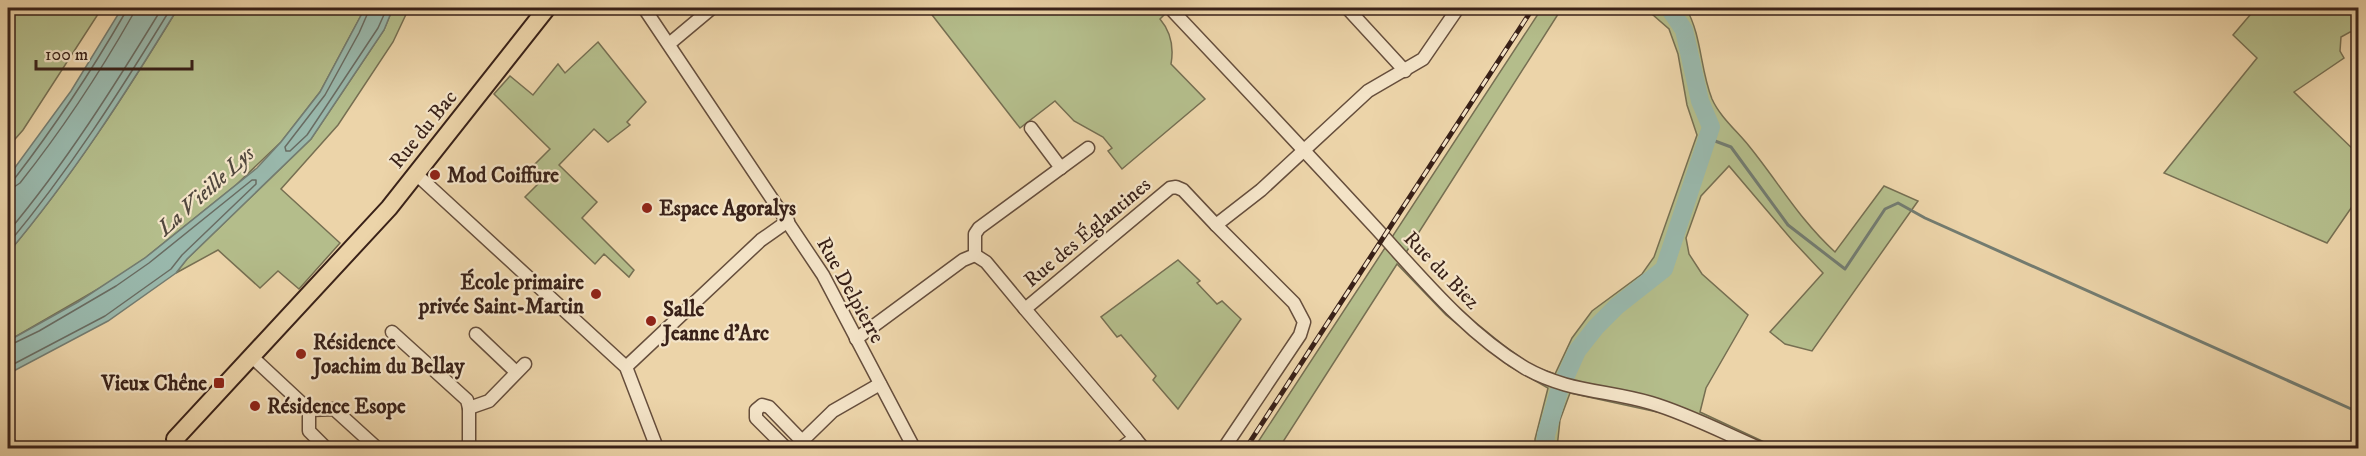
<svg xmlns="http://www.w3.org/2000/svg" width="2366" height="456" viewBox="0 0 2366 456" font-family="'IM FELL DW Pica',serif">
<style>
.green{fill:#b4bd8b;stroke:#766f52;stroke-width:1.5}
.water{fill:#99b8ac;stroke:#737c71;stroke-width:1.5}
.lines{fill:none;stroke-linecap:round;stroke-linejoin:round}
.shore{stroke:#696c62;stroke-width:1.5}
.stream{stroke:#737c71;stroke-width:3}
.river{stroke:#99b8ac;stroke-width:18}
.minor-casing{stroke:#664e3c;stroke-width:15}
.major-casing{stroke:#392118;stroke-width:20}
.minor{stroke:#f3e3c7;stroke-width:12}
.major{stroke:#ecd4a9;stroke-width:16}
.rail-casing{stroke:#392118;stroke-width:5}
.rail{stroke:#f3e3c7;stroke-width:3;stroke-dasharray:9;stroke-linecap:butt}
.poi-dot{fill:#8f2418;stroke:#f3e3c7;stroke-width:2}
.labels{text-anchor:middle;stroke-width:4.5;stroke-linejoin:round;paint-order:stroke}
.street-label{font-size:21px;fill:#392118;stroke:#f3e3c7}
.poi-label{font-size:21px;font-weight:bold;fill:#392118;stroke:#f3e3c7;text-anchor:start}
.water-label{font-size:22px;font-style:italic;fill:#51473d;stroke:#f3e3c7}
</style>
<rect width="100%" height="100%" fill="#ecd4a9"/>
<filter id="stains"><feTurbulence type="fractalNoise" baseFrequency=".00333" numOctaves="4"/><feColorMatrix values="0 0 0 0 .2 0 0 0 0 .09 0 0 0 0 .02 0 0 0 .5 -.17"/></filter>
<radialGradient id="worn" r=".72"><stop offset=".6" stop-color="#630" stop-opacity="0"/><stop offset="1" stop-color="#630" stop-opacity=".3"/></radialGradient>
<g class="green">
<polygon points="8,8 102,8 23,130 8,147"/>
<path d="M178,8H365L320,92L281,142L236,185L145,258L112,281L8,341V253C72,177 126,93 178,8Z"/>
<polygon points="393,8 409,8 393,42 338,125 281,189 340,243 299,289 278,271 260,288 218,250 176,273 187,259 311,139 384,30"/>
<path d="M932,8H1159L1165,14L1160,19C1171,32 1174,47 1171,64L1205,99L1122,169L1108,151L1112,148L1103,137L1074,121L1055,101L1020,128L929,11Z"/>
<path d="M1542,8H1562L1405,254L1455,306L1502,344L1532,366L1555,374L1572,338L1592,311L1642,274L1654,257L1697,135L1687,105L1678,54L1669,29L1645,8H1686C1702,36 1700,69 1712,99C1720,117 1737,131 1749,146C1779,183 1799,219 1835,252L1884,186L1918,201L1812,351L1785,344L1770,332L1823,273L1792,240L1729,166L1701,196L1686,238L1689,254L1702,274L1748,315L1706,388L1700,412L1777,448H1746L1671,415L1570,393L1560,420L1557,448H1535V439L1548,388L1509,366L1446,315L1397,264L1279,448H1254Z"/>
<polygon points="2256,8 2358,8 2358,32 2350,32 2341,37 2340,51 2344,58 2294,92 2358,154 2358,198 2327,243 2164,173 2257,58 2233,35"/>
<polygon points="598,42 646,102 627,122 630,125 608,142 594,129 559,165 597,202 582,218 634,270 629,277 604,254 595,264 525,197 539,183 528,171 550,149 494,94 510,76 533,95 558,64 565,73"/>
<polygon points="1178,260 1200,281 1197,283 1217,304 1222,301 1241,319 1178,409 1153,380 1156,376 1121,335 1117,337 1101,317"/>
</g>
<g class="water">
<path d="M122,8H178C126,93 72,177 8,253V177L71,91Z"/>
<polygon points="365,8 393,8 384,30 311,139 187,259 176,273 108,321 8,374 8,341 78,302 145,258 257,168 281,142 320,92"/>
</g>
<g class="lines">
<g class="shore">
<polyline points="370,8 359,33 325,95 285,147 286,151 290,151 307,135 333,96 378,28 387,8"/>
<path d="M8,180L15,178C56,125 92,70 125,13L126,8"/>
<path d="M8,188L14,187L20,183C62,130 99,74 132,16L134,8"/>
<path d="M8,232C66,163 115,85 162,8"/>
<path d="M8,244C69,171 121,90 171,8"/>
<polyline points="8,346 39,331 116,286 149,263 252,180 256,180 256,184 182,255 171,269 105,316 8,367"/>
</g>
<polyline class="stream" points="1707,138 1731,147 1788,225 1845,269 1885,209 1898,203 1925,218 2358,412"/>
<polyline class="river" points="1545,448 1546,435 1559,391 1577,351 1596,327 1617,306 1664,269 1711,127 1700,101 1684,30 1669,8"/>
<g class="minor-casing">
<g id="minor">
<polyline points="644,8 823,275 914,448"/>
<path d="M1170,8C1238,80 1307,153 1374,226C1421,277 1465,332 1525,368C1567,392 1607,390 1651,403C1688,414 1724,433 1759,448"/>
<polyline points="1347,8 1405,71"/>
<polyline points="669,44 712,8"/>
<polyline points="1031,128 1061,168"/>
<polyline points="416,174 626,367 657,448"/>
<polyline points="1216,225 1294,303 1304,322 1300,335 1224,448"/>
<polyline points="975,255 986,262 1025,309"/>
<polyline points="392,332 467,400 469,408 469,448"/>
<polyline points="476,334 516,372"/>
<polyline points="856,339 963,260 975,255 975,234 979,228 1088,148"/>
<polyline points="251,356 309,410 334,409 377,448"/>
<polyline points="626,367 761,240 788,221"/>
<polyline points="469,408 489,401 525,364"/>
<polyline points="309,410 309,431 326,448"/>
<polyline points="1135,438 1025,309 1170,188 1176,187 1183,190 1216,225 1261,190 1368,91 1423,59 1458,8"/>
<polyline points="8,442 12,448"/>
<polyline points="786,448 756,418 756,410 762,405 769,407 802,441"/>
<polyline points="795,448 833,411 880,384"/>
<polyline points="1121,448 1135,438 1143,448"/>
</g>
</g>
<g class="major-casing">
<polyline id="major" points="175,439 389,208 547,8"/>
</g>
<use href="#minor" class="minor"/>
<use href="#major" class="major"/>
<g class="rail-casing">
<polyline id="rail" points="1246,448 1533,8"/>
</g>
<use href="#rail" class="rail"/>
</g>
<g class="poi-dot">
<circle cx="435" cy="175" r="6"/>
<circle cx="647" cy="208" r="6"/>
<circle cx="596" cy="294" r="6"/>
<circle cx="651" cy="321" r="6"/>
<circle cx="301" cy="354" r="6"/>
<rect x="213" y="377" width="12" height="12" rx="3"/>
<circle cx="255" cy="406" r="6"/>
</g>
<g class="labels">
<g class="street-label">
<text transform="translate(423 129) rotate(-51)" y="7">Rue du Bac</text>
<text transform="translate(1087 232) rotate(-40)" y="7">Rue des Églantines</text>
<text transform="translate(1442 270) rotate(46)" y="7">Rue du Biez</text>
<text transform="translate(851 290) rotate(61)" y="7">Rue Delpierre</text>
</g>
<g class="poi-label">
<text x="447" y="182">Mod Coiffure</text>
<text x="659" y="215">Espace Agoralys</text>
<text x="584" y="289" text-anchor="end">École primaire<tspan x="584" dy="24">privée Saint-Martin</tspan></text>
<text x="663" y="316">Salle<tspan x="663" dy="24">Jeanne d'Arc</tspan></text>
<text x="313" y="349">Résidence<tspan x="313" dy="24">Joachim du Bellay</tspan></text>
<text x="207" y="390" text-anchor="end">Vieux Chêne</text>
<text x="267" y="413">Résidence Esope</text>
</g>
<g class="water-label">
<text transform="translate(205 190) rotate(-42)" y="8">La Vieille Lys</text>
</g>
</g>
<rect width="2366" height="456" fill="none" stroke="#ecd4a9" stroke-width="30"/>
<rect x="9" y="9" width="2348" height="438" fill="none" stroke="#392118" stroke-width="3"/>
<rect x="15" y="15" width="2336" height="426" fill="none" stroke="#392118" stroke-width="1.5"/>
<path d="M36 60v9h156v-9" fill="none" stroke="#392118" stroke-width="3"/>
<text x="45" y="60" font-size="18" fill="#392118" stroke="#f3e3c7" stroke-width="4.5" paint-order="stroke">100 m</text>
<rect width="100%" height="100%" filter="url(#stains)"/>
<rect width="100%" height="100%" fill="url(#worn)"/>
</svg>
